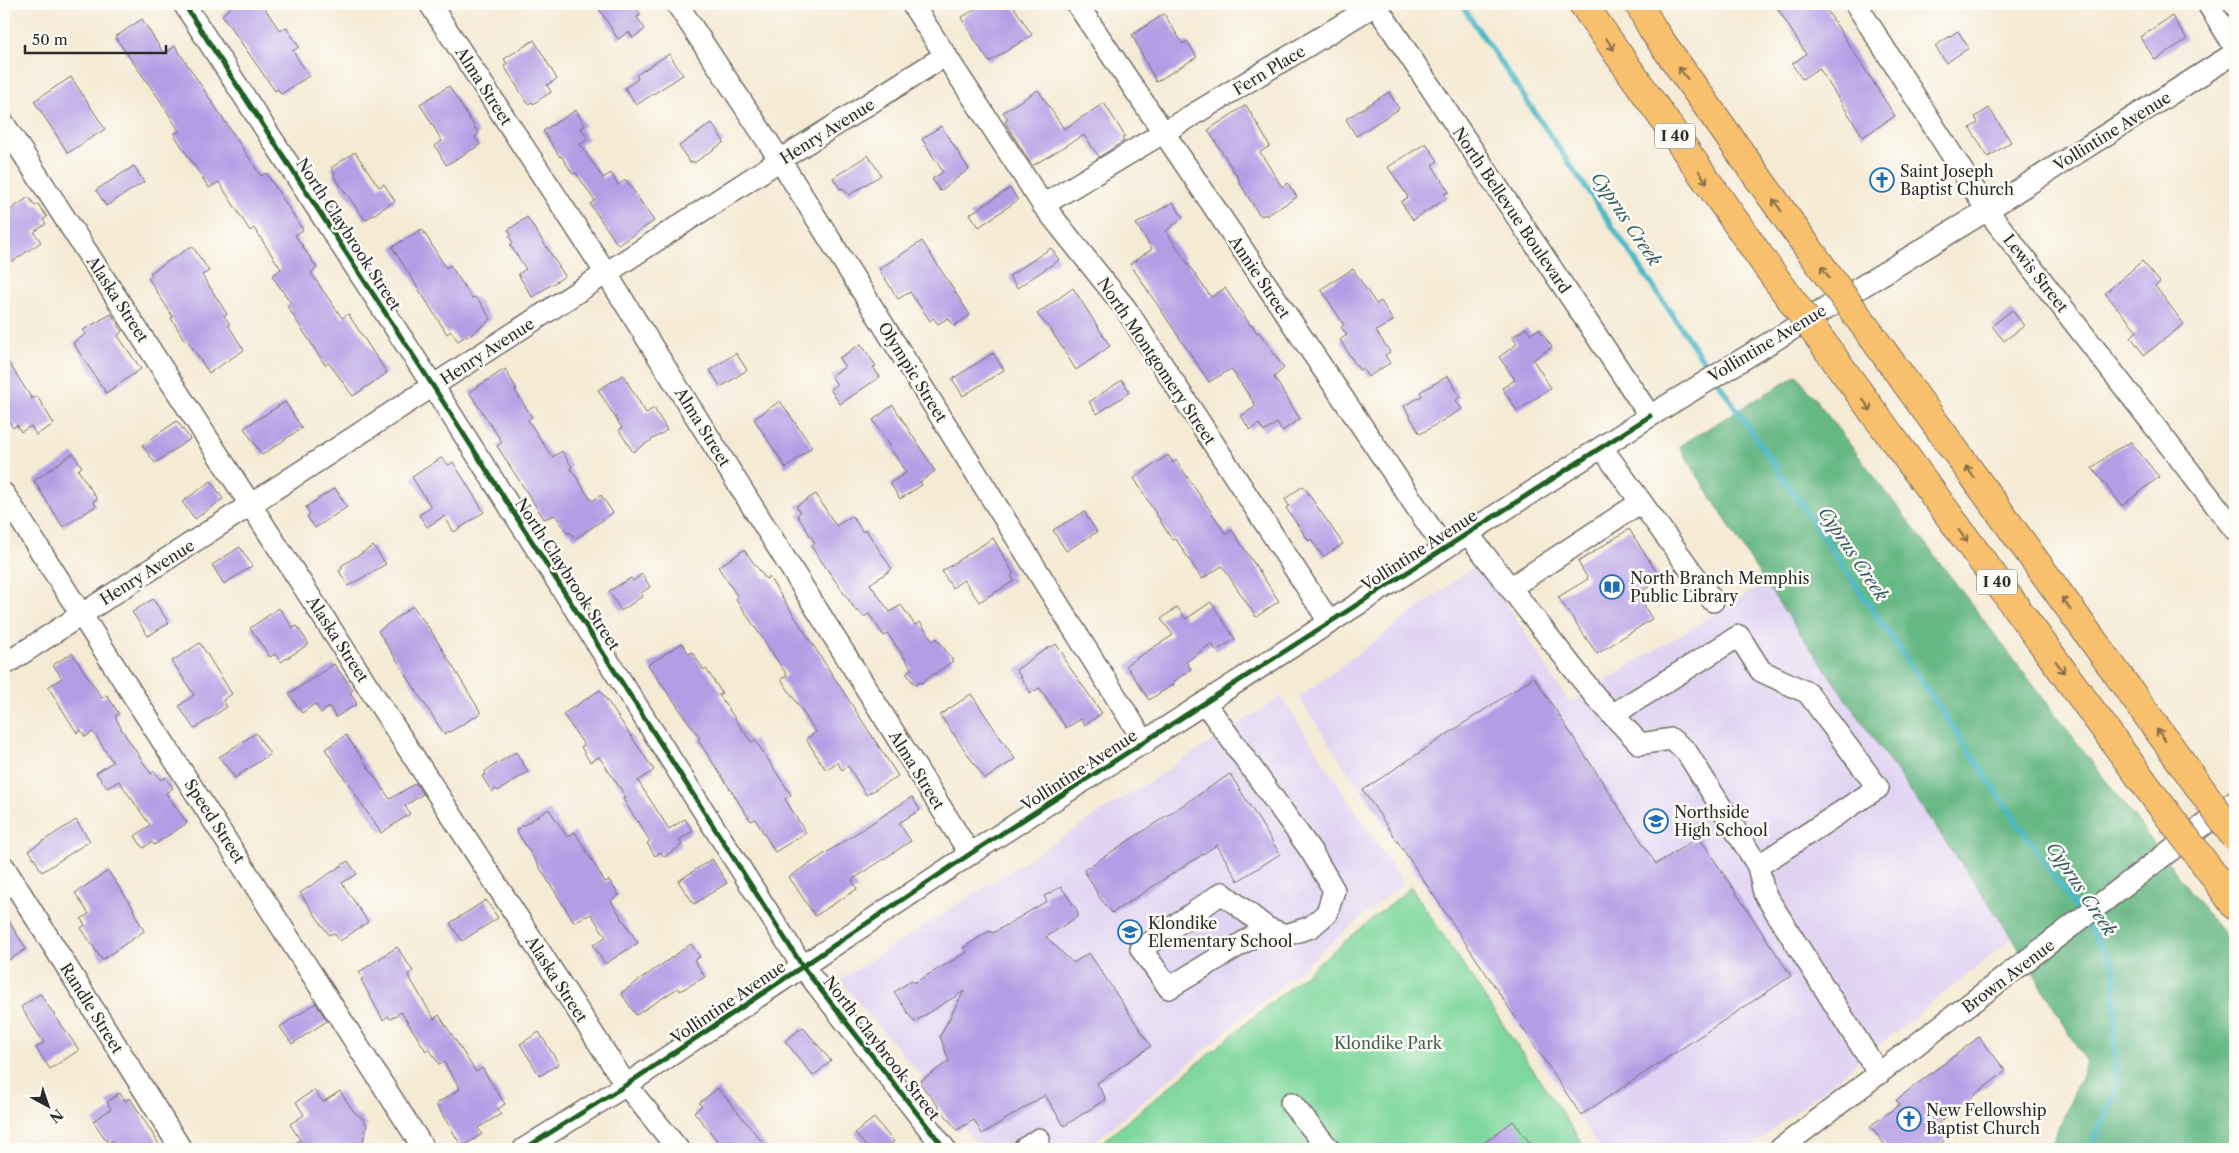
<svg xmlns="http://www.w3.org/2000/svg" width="2239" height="1153" viewBox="0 0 2239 1153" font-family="'Libre Caslon Text',serif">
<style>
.built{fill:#e1d4f3}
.green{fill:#7ed79c;stroke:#548164}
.forest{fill:#66b884;stroke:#487258}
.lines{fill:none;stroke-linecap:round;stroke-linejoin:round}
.stream{stroke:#4cb8c8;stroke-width:5.5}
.building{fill:#b49de5}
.minor-casing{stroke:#726e66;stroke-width:24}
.highway-casing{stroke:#726e66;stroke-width:30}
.minor{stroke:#fff;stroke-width:21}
.highway{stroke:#f8bf6c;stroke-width:28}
.highway-bridge-casing{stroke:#726e66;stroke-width:30;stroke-linecap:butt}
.highway-bridge{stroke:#f8bf6c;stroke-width:28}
.cycleway-casing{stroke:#fdfcf7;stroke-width:8}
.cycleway{stroke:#1b5e20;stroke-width:5}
.oneway{stroke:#876e48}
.labels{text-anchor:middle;stroke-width:5;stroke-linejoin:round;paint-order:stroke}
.shield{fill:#fdfcf7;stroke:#6a6a68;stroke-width:1}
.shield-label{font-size:15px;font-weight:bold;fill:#2b2b2b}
.street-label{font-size:16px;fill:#2b2b2b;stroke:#fdfcf7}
.poi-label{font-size:16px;fill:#2b2b2b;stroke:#fdfcf7;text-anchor:start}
.park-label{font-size:16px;fill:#445f4d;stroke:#fdfcf7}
.water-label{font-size:18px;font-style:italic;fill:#375c62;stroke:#fdfcf7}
</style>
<rect width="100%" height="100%" fill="#fdfcf7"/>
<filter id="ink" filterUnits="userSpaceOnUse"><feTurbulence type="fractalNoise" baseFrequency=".02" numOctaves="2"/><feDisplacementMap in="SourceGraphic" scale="10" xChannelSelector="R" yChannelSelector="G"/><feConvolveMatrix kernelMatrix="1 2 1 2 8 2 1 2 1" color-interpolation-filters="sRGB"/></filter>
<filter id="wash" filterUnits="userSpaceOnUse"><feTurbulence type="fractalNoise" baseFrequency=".0096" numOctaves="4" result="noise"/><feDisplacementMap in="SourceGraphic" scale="20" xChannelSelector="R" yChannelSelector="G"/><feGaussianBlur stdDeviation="1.12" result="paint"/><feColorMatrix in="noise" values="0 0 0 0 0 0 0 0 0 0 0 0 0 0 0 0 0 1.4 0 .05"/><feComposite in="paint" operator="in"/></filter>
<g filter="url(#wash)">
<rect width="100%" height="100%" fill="#f5ead4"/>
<g class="built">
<polygon points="1480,562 1569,703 1765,583 2013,938 1749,1149 1600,1149 1299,698"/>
<polygon points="1281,697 1403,883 1086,1149 982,1149 840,980"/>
</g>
<polygon class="green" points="1411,887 1586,1149 1094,1149"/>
<polygon class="forest" points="1797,375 2235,950 2235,1149 2050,1149 2087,1063 2013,938 1765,583 1679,446"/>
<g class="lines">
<polyline class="stream" points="1461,4 2115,966 2115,1094 2090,1149"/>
</g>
<g id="blocks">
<g class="building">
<polygon points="234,4 262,4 280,31 286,27 299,47 293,51 309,76 281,94 278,89 275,91 222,15"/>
<polygon points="596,4 633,4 641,15 637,17 645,29 633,38 629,32 618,39"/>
<polygon points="983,4 1012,4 1032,35 989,62 961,18"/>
<polygon points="1775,4 1823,4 1895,116 1863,137 1819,68 1802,79 1792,64 1806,54"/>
<polygon points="1164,14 1183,44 1187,41 1197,57 1156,82 1132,35"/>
<polygon points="2172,16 2187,39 2155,60 2140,37"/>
<polygon points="142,19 164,54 175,46 261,176 266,173 303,230 295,235 317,268 311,273 342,318 348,314 387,373 353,396 329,363 325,365 287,306 291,303 272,276 281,269 254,228 250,231 219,182 209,188 178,141 174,134 179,131 160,100 115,37"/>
<polygon points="1958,31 1969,48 1946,63 1935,46"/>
<polygon points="534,40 557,79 547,85 551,92 533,104 532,102 528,104 504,66 507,64 504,59"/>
<polygon points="669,54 683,75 636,105 625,88 638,79 636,75"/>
<polygon points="71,77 105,129 68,153 34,101"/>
<polygon points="449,86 479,134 475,137 480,145 446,165 435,146 442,141 420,104"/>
<polygon points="1038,90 1064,129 1104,103 1125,136 1122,138 1124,141 1099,157 1084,135 1032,166 1005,122 1008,119 1003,112"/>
<polygon points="1389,92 1399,109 1356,136 1346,119"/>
<polygon points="1246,105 1270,146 1260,152 1282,187 1288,183 1297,197 1266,216 1265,214 1262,216 1258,213 1239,182 1240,181 1208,130"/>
<polygon points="1989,108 2011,142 1988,157 1970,128 1978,123 1975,117"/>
<polygon points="576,110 585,126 581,128 588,139 580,144 603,178 611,173 618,185 626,180 654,221 618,245 590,204 595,201 576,173 573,174 561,156 560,157 543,131"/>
<polygon points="712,123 724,142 694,163 693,161 690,163 679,146"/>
<polygon points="941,126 969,169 940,191 932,179 943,172 922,139"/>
<polygon points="1426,143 1438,161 1432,165 1449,192 1444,194 1447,198 1413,220 1401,202 1408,197 1388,167"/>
<polygon points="355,152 379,187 384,184 395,201 365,220 333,175 335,174 331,168"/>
<polygon points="868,155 881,175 849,195 843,188 840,189 833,178"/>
<polygon points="134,166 144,182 106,206 96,190"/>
<polygon points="1010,188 1018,200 979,227 970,214"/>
<polygon points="29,197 35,206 38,204 47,217 43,220 46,224 34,232 41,242 12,262 4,249 4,214"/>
<polygon points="1173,202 1183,218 1166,231 1194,273 1211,297 1225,288 1251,326 1252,325 1257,333 1259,332 1284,368 1274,377 1300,419 1282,431 1277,423 1264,432 1259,424 1250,430 1241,416 1256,406 1231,369 1209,382 1130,264 1152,249 1136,224"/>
<polygon points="527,217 565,276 532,297 518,274 526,269 510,245 513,243 509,236 512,235 508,230"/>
<polygon points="422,229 446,268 450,265 472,298 474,297 479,301 491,319 468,337 467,335 458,341 451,331 447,334 392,247"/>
<polygon points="922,241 970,315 954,326 948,318 938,324 933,318 930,321 910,292 898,299 879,269"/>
<polygon points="192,246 209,271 202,275 227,314 224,316 230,324 228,325 244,350 209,373 187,340 185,341 171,318 173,317 148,278 152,276 150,273"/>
<polygon points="1051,248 1059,260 1017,288 1009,276"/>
<polygon points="2142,261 2160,282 2155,286 2184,324 2144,355 2131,337 2137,331 2105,293"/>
<polygon points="1353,269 1376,304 1381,301 1393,321 1376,331 1390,352 1385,355 1390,363 1368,377 1362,368 1359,370 1340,340 1347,335 1341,327 1344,325 1321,289"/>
<polygon points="1073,288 1110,346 1076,370 1051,330 1037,314"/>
<polygon points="2012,310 2024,326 2004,341 1992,326"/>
<polygon points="111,314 122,331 118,336 141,369 106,393 73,343 86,334 83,330"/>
<polygon points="1526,328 1531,334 1539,329 1552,347 1533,360 1551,388 1517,411 1502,388 1515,380 1499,357 1517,344 1512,337"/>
<polygon points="861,344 876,366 873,367 880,377 840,404 830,389 837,385 831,376 845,367 839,358"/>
<polygon points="736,353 747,370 721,387 710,370"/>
<polygon points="993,353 1004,370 963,396 952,379"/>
<polygon points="4,355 32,399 37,396 54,424 36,435 31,426 21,432 17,425 13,428 4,413"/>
<polygon points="505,369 517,389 515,390 532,417 528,420 552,457 562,451 572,467 570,468 592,501 601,495 613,513 575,539 570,532 568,534 555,515 544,519 497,446 502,442 469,392"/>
<polygon points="623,375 646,413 654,408 667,430 633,452 619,430 622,428 598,390"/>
<polygon points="1448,376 1460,397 1456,400 1462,409 1420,434 1404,406 1422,396 1420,392"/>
<polygon points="1122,380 1130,392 1097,414 1089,402"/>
<polygon points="780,401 812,447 786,468 754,419"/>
<polygon points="285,402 302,428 262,455 244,428"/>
<polygon points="893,405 935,471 920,482 922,485 900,499 890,483 906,473 873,420"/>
<polygon points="177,421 190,439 155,463 142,445"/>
<polygon points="2131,442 2159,477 2122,506 2092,468 2112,452"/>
<polygon points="73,453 82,467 78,470 97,499 93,501 96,506 63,527 34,481"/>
<polygon points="1168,455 1173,463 1176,460 1226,534 1232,530 1279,601 1256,617 1222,566 1202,579 1175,538 1172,540 1134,478"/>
<polygon points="441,458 449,465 453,462 484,512 454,532 444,516 427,527 419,515 431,507 412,477"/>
<polygon points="211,481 223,499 195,519 182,502"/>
<polygon points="1303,486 1343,544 1323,557 1311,539 1309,541 1286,508 1289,506 1285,499"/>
<polygon points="335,488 347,507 315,528 307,516 310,514 306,507"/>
<polygon points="816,494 836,526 852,516 863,532 866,530 892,569 870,584 890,612 901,605 915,625 920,622 933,641 937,638 953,661 921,683 920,682 915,685 906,673 912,669 888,634 884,636 869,614 864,617 859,610 857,612 811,546 815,543 797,515 801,512 796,506"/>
<polygon points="1084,512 1097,532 1066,551 1053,530"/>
<polygon points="1629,529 1661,579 1637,594 1652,619 1597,654 1558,597 1588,579 1578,562"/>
<polygon points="993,538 1014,574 1011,576 1014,581 979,602 964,580 952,588 942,571"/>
<polygon points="373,546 386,564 348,586 339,571 343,568 341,566"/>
<polygon points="240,547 252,566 224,584 212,565"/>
<polygon points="744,550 766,579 769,577 898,776 866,795 848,766 842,770 837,762 826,770 806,739 816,732 781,679 787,675 736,599 738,597 718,567"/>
<polygon points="642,574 650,587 641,593 643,596 621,611 609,591 631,578 633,581"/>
<polygon points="153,599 169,623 148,636 132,612"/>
<polygon points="1211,602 1235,639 1216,651 1212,643 1186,662 1191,669 1173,682 1174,684 1149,700 1126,665 1173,635 1161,619 1177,607 1186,619"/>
<polygon points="413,606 433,634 481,713 450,732 449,731 444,734 378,631"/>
<polygon points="279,608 293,628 297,626 309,644 281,662 275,654 270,657 250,628"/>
<polygon points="200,643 232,694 223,700 227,707 194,729 179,706 194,695 172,661"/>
<polygon points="682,643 689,654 692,652 704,670 706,669 722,693 719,695 751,742 755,740 791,795 785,799 806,833 775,852 755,819 751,821 698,740 700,738 648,665"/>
<polygon points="1056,644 1065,657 1063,658 1102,713 1085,725 1081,719 1066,728 1040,688 1031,693 1016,670 1050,646 1052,647"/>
<polygon points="72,653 102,698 107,695 119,714 115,716 122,730 151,774 154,771 161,780 165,777 173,788 166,793 187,823 154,845 152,842 143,848 135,836 150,825 119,781 107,788 96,773 113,762 93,732 85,737 81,730 77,733 48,687 62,678 53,665"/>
<polygon points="334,664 353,690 350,692 357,704 336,717 329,707 321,713 315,704 302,713 289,694"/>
<polygon points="1534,677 1656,864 1699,837 1791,976 1581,1115 1363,790"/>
<polygon points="600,690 654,770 638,781 669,829 685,819 693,831 679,840 682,845 664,857 661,852 655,856 647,843 650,841 623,799 626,797 599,757 590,762 581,747 584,745 563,714"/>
<polygon points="971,694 1015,759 985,779 940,715"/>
<polygon points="256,733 270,754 235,778 219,757"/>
<polygon points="346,735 390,799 416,783 423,794 405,806 410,814 381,833 325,749"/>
<polygon points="516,752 528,772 498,791 496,789 492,792 482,776 486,774 485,771"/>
<polygon points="1230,774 1280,854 1238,881 1217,845 1112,913 1100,898 1084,870"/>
<polygon points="912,797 920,810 899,823 911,841 852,880 857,889 815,916 789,877"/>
<polygon points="549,809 567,837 575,832 605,882 609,880 619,895 611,901 638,943 605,964 593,945 606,937 591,914 574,922 516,830"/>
<polygon points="76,820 90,841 42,872 29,850"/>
<polygon points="712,859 727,883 694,904 678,881"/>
<polygon points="348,861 357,874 342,883 368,922 340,941 334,933 329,935 300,893"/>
<polygon points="108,871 134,909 133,910 144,931 102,960 81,928 85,925 81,919 89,914 75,893"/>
<polygon points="1061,887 1077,910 1078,916 1046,937 1073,963 1089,953 1151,1046 1097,1083 1106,1099 1064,1126 1045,1095 982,1134 974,1120 957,1130 919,1082 949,1061 940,1036 964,991 914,1022 894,992 912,980 914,983 967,952 963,948 989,931 993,933 1047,901 1044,896"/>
<polygon points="486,900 498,918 462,941 450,923"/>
<polygon points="4,913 26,949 4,963"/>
<polygon points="691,944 700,957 694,960 705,977 680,991 678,988 636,1015 621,993"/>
<polygon points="397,947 413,971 408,975 434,1019 439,1015 476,1072 482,1068 505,1104 498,1109 501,1114 478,1128 482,1134 462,1147 436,1104 460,1089 444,1062 439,1064 429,1049 426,1051 401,1012 390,1019 388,1016 383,1020 361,980 363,979 359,972"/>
<polygon points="40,994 79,1050 50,1069 36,1048 44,1043 21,1007"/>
<polygon points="316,1003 327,1021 292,1044 280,1027"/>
<polygon points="803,1027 831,1061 813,1076 785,1041"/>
<polygon points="539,1032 559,1064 540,1076 520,1044"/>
<polygon points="1979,1037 2006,1071 1938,1123 1949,1137 1933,1149 1888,1149 1870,1126 1900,1104 1896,1100"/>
<polygon points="718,1088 768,1149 724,1149 694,1112 702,1106 699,1103"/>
<polygon points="314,1090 323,1102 340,1091 354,1112 362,1118 367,1125 361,1149 286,1149 300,1140 290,1124 304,1115 296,1102"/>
<polygon points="120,1093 125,1101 130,1098 162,1149 117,1149 112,1140 108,1143 93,1121 111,1109 107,1102"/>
<polygon points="874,1118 894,1142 884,1149 868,1149 855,1133"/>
<polygon points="1513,1121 1535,1149 1476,1149"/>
</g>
</g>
</g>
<g filter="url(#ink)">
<use href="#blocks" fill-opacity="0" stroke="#726e66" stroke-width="1"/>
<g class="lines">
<g class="minor-casing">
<g id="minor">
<polyline points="184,4 433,386 803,967 945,1149"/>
<polyline points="430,4 606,273 970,854"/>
<polyline points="677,4 780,160 1145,743"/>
<polyline points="912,4 1043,205 1126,309 1330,623"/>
<polyline points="1077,4 1444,548"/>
<polyline points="1375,4 1650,416"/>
<polyline points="1856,4 1987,210 2235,530"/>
<polyline points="2208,4 2235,47"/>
<polyline points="4,124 626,1085 678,1149"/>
<polyline points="1043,205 1375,5"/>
<polyline points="4,494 424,1149"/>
<polyline points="1641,502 1713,601"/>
<polyline points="1468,534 1595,696 1640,744 1671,739 1686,751 1758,866 1764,893 1879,1074"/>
<polyline points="1510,588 1641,502 1602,448"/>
<polyline points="4,665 780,160 946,55"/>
<polyline points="1205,703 1311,851 1334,890 1327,913 1311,927 1286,935 1267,928 1169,988 1141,949 1222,893 1267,928"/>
<polyline points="1612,715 1739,636 1761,671 1808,693 1878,788 1758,866"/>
<polyline points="4,867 181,1149"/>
<polyline points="1291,1103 1329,1149"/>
<polyline points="524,1149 626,1085 970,854 1650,416 1987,210 2235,53"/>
<polyline points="1024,1149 1039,1139"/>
<polyline points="1780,1149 2235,801"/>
</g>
</g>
<g class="highway-casing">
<g id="highway">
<polyline points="1583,4 1768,268"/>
<polyline points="1639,4 1653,30 1806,245"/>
<polyline points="1874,339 2190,774"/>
<polyline points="1839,365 2156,799"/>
<polyline points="2215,877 2235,906"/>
</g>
</g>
<use href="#minor" class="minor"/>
<use href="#highway" class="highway"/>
<g class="highway-bridge-casing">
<g id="highway-bridge">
<polyline points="1806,245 1874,339"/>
<polyline points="1768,268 1839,365"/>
<polyline points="2190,774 2235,837"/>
<polyline points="2156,799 2215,877"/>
</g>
</g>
<use href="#highway-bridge" class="highway-bridge"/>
<g class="cycleway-casing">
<g id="cycleway">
<polyline points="184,4 433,386 803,967 945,1149"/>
<polyline points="524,1149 626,1085 970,854 1650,416"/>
</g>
</g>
<use href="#cycleway" class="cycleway"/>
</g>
<defs><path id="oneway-shaft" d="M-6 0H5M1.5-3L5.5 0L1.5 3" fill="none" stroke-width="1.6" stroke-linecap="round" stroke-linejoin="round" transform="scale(1.25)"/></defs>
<g class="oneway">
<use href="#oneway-shaft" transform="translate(1610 44) rotate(57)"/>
<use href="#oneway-shaft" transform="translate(1683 73) rotate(-126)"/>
<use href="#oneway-shaft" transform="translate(1703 177) rotate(55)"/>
<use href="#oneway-shaft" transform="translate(1777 205) rotate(-126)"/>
<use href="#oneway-shaft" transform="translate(1825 272) rotate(-126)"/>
<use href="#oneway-shaft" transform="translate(1867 405) rotate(54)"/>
<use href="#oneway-shaft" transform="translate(1970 472) rotate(-126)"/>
<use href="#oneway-shaft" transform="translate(1963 536) rotate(54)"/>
<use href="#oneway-shaft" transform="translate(2066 603) rotate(-126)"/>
<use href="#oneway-shaft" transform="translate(2060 667) rotate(54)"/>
<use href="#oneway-shaft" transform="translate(2161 735) rotate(-126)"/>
</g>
</g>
<defs>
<g id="church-ring" transform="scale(1.25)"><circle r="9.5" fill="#fdfcf7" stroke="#1f6fb2" stroke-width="1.5"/><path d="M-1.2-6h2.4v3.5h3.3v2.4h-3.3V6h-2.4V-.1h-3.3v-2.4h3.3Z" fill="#1f6fb2"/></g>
<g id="library-ring" transform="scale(1.25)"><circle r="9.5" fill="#fdfcf7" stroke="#1f6fb2" stroke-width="1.5"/><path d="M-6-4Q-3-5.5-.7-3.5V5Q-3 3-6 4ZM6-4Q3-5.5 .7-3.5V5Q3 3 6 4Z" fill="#1f6fb2"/></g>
<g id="school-ring" transform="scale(1.25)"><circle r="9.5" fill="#fdfcf7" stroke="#1f6fb2" stroke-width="1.5"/><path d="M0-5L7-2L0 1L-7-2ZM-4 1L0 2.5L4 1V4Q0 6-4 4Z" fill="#1f6fb2"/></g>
</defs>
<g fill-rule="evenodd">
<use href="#church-ring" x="1882" y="180"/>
<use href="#library-ring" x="1612" y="587"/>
<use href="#school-ring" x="1656" y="821"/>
<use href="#school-ring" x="1130" y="932"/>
<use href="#church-ring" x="1909" y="1119"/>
</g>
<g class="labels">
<g class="shield">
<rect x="1655" y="123.5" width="40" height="25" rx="4"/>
<rect x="1977" y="569.5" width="40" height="25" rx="4"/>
</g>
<g class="shield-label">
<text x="1675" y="141">I 40</text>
<text x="1997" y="587">I 40</text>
</g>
<g class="street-label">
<text transform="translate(1269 70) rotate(-31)" y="6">Fern Place</text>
<text transform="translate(484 86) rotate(57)" y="6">Alma Street</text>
<text transform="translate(827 131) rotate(-32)" y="6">Henry Avenue</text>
<text transform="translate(2112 131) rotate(-32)" y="6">Vollintine Avenue</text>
<text transform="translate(1512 210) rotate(56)" y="6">North Bellevue Boulevard</text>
<text transform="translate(349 234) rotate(57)" y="6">North Claybrook Street</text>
<text transform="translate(2036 273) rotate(52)" y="6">Lewis Street</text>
<text transform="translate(1260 277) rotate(56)" y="6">Annie Street</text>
<text transform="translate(118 299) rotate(57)" y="6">Alaska Street</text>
<text transform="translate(1767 343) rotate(-31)" y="6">Vollintine Avenue</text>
<text transform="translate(487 351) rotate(-33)" y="6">Henry Avenue</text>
<text transform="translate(1157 361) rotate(56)" y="6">North Montgomery Street</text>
<text transform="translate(913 372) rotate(58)" y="6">Olympic Street</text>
<text transform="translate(703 427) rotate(58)" y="6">Alma Street</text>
<text transform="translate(1419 550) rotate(-33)" y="6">Vollintine Avenue</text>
<text transform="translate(147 572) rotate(-32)" y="6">Henry Avenue</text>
<text transform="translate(568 574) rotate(57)" y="6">North Claybrook Street</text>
<text transform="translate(338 639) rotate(57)" y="6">Alaska Street</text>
<text transform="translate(917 770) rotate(58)" y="6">Alma Street</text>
<text transform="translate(1079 770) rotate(-33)" y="6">Vollintine Avenue</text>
<text transform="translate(215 821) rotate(57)" y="6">Speed Street</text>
<text transform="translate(2008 976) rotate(-37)" y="6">Brown Avenue</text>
<text transform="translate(557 979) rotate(57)" y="6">Alaska Street</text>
<text transform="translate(728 1002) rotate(-34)" y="6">Vollintine Avenue</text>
<text transform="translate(92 1008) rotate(58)" y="6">Randle Street</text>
<text transform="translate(882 1048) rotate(52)" y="6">North Claybrook Street</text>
</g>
<g class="poi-label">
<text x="1900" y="177">Saint Joseph<tspan x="1900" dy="18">Baptist Church</tspan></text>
<text x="1630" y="584">North Branch Memphis<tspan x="1630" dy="18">Public Library</tspan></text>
<text x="1674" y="818">Northside<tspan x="1674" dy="18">High School</tspan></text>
<text x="1148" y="929">Klondike<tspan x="1148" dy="18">Elementary School</tspan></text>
<text x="1926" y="1116">New Fellowship<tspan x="1926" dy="18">Baptist Church</tspan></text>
</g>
<g class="park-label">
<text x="1388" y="1049">Klondike Park</text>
</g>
<g class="water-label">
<text transform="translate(1626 219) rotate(56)" y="6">Cyprus Creek</text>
<text transform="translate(1853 554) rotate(56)" y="6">Cyprus Creek</text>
<text transform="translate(2081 889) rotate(56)" y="6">Cyprus Creek</text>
</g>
</g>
<rect width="2239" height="1153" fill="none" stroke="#fdfcf7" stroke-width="20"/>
<g transform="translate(48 1106) rotate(140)" stroke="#fdfcf7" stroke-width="4" paint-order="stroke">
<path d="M0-4L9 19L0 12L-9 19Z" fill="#2b2b2b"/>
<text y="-8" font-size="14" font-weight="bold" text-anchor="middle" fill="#2b2b2b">N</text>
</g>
<path d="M25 45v8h141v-8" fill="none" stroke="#2b2b2b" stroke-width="2.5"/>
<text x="32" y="45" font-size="15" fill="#2b2b2b" stroke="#fdfcf7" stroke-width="4" paint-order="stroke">50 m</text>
</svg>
